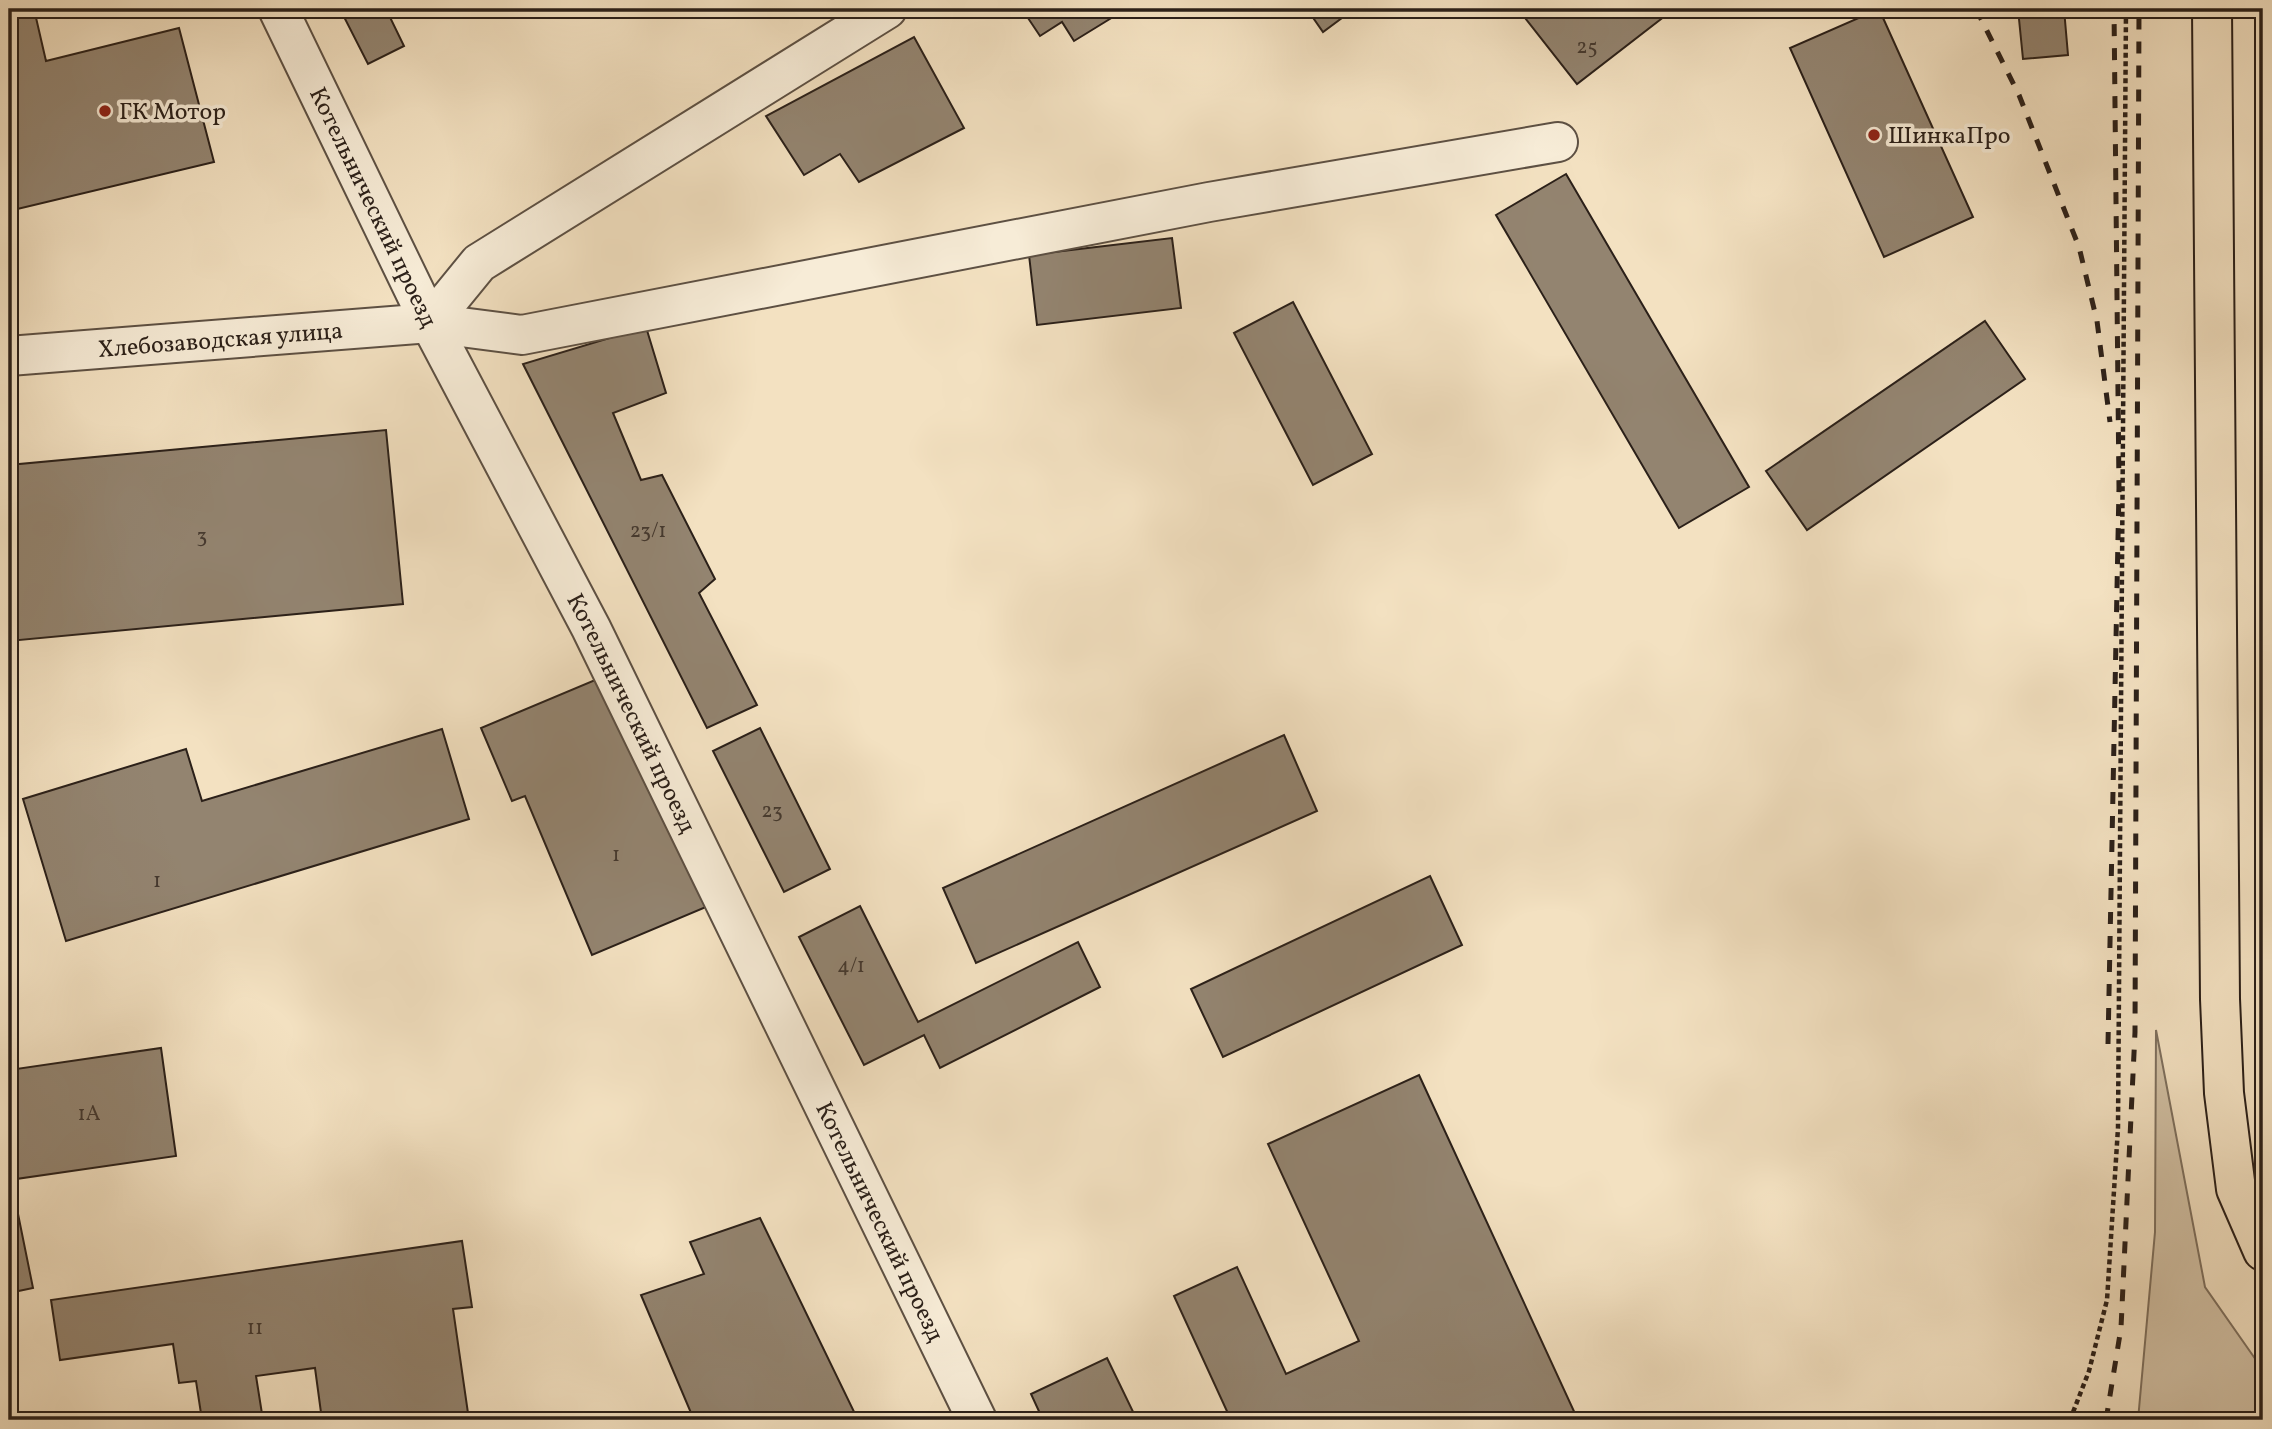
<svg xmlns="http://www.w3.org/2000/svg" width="2272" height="1429" viewBox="0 0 2272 1429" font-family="Vollkorn,serif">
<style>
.green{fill:#d1c0a4;stroke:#7e705e;stroke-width:2}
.building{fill:#938470;stroke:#2b2019;stroke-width:2}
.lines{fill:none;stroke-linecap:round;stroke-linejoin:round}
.minor-casing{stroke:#5d5043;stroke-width:42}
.major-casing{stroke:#2b2019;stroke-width:42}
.path{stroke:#2b2019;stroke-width:4.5;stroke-dasharray:5 3.5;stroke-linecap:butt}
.minor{stroke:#f7ecd7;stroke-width:38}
.major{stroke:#f3e1c1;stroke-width:38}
.rail{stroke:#2b2019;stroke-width:5;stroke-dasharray:12 12;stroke-linecap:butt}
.poi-dot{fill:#8f2418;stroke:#f7ecd7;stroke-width:2.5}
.labels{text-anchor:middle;stroke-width:7;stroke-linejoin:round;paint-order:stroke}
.number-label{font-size:21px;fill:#45392f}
.poi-label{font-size:24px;fill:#2b2019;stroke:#f7ecd7;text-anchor:start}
.street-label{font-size:24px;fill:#2b2019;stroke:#f7ecd7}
</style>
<rect width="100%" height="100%" fill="#f3e1c1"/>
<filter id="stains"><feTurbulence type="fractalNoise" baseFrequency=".00286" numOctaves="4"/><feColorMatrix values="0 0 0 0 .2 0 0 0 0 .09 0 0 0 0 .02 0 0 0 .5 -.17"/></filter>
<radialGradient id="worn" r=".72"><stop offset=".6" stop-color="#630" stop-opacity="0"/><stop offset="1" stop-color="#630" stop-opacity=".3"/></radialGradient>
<polygon class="green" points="2156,1030 2205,1287 2263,1370 2263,1420 2138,1420 2155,1232"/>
<g class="building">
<polygon points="9,9 34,9 46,61 179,28 214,162 9,211"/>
<polygon points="340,9 386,9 404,46 368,64"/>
<polygon points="1022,9 1126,9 1074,41 1062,22 1040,36"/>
<polygon points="1307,9 1354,9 1323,32"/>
<polygon points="1518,9 1674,9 1577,84"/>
<polygon points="1879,9 1973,217 1884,257 1790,48"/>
<polygon points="2018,9 2064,9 2068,55 2023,59"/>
<polygon points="914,37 964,128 859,182 840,154 804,175 766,116"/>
<polygon points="1566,174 1749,487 1679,528 1496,215"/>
<polygon points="1172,238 1181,308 1037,325 1029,255"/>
<polygon points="1293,302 1372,454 1313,485 1234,333"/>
<polygon points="1985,321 2025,379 1807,530 1766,471"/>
<polygon points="646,327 666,393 613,413 641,480 662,475 715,579 699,593 757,705 707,728 523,364"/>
<polygon points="386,430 403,604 9,641 9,465"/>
<polygon points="607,675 706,907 592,955 525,796 512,801 481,728"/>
<polygon points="760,728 830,869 784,892 713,751"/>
<polygon points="442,729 469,819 66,941 23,799 186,749 202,801"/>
<polygon points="1284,735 1317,811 976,963 943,888"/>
<polygon points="1430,876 1462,945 1223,1057 1191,989"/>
<polygon points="860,906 918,1022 1078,942 1100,987 940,1068 924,1035 864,1065 799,937"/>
<polygon points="161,1048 176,1156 9,1180 9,1070"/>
<polygon points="1419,1075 1578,1420 1231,1420 1174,1296 1237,1267 1286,1374 1359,1341 1268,1144"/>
<polygon points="17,1209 33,1288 9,1293 9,1211"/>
<polygon points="760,1218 858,1420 694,1420 641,1295 704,1274 690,1242"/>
<polygon points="462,1241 472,1307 453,1309 469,1420 322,1420 315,1368 256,1376 263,1420 202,1420 196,1381 179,1383 173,1344 60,1360 51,1300"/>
<polygon points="1107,1358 1137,1420 1043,1420 1031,1394"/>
</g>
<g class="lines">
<g class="minor-casing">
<g id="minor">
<path id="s1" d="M278,9L430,323L591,628L977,1420"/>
<polyline points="430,323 479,263 887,9"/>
<path id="s2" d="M9,356L430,323L522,335L1209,202L1558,142"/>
</g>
</g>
<g class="major-casing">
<polyline id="major" points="2212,9 2220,999 2224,1093 2236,1189 2263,1251"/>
</g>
<polyline class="path" points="2070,1420 2089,1371 2107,1300 2118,1128 2126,9"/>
<use href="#minor" class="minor"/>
<use href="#major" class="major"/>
<g class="rail">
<polyline points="1976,9 2019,95 2079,247 2097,321 2110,422"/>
<polyline points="2108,1044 2119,488 2114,9"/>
<polyline points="2106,1420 2121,1328 2135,1032 2139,9"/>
</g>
</g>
<g class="poi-dot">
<circle cx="105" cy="111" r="7"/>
<circle cx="1874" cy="135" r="7"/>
</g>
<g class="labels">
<g class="number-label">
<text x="1587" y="53">25</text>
<text x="648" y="537">23/1</text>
<text x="202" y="542">3</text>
<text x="772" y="817">23</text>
<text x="616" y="861">1</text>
<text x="157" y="887">1</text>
<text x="851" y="972">4/1</text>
<text x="89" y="1120">1А</text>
<text x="255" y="1334">11</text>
</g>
<g class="poi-label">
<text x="119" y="119">ГК Мотор</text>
<text x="1888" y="143">ШинкаПро</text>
</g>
<g class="street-label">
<text dy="8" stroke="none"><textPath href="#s1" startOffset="220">Котельнический проезд</textPath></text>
<text dy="8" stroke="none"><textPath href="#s2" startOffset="212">Хлебозаводская улица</textPath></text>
<text dy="8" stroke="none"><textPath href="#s1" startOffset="788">Котельнический проезд</textPath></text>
<text dy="8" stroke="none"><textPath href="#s1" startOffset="1354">Котельнический проезд</textPath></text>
</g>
</g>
<rect width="2272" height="1429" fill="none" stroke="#f3e1c1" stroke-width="35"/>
<rect x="10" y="10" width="2251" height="1408" fill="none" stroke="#2b2019" stroke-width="3.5"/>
<rect x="18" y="18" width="2237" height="1394" fill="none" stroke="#2b2019" stroke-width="2"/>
<rect width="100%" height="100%" filter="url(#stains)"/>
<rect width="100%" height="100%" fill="url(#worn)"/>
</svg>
